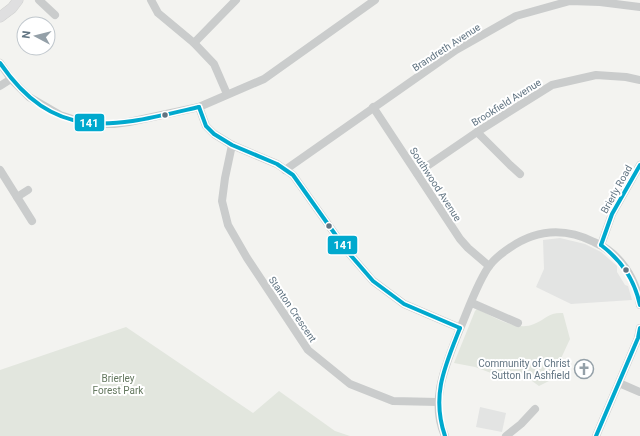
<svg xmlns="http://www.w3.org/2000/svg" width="640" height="436" viewBox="0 0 640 436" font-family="Roboto,sans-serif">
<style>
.built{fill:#e3e4e3}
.green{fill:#e2e6de}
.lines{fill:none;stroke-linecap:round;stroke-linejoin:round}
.major-casing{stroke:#d0d1d0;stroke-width:11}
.minor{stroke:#cacccc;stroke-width:8}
.major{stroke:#dfdfe0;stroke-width:10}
.bus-1-casing{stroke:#fff;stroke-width:7}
.bus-1{stroke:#00a9ce;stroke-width:4}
.bus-dot{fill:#617482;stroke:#fff;stroke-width:1.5}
.labels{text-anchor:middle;stroke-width:4;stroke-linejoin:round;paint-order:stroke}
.street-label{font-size:10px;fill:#617482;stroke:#fff}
.poi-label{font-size:10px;fill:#617482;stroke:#fff;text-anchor:end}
.park-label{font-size:10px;fill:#657960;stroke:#fff}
.line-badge{stroke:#fff;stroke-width:1.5}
.badge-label{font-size:11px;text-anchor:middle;font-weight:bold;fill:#fff}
</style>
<rect width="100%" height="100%" fill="#f3f3f0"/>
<g class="built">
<polygon points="560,238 585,244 601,252 617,266 617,272 625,285 628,286 632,300 571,304 536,287 544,269 543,240"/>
<polygon points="480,407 506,413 502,432 476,427"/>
</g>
<g class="green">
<path d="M477,309C493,316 516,332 534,324C546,319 549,312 563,313L570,339L551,380L539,386L532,381L526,379L499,376L475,367L454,363L475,311Z"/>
<polygon points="126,327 253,413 279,391 335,431 350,436 0,436 0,370"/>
</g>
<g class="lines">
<g class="major-casing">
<polyline id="major" points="0,17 12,8 18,0"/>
</g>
<g class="minor">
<polyline points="39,0 55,15"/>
<polyline points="151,0 158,13 194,43 214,64 227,94"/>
<polyline points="194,43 236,0"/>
<polyline points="0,63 11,79 29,97 60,115 85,123 99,124 114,124 129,122 199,107 264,79 375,0"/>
<polyline points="0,86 11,79"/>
<polyline points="199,107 206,126 214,134 232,145 277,164 293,175 347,251 373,281 404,304 460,328"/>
<polyline points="373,107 460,239 468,248 489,266"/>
<polyline points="477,132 510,165 520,174"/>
<polyline points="232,145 225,178 222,201 228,225 247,258 308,350 350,384 393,401 438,402"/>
<polyline points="0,170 32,221"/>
<polyline points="285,170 456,50 516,16 570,1 600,2 640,7"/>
<polyline points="417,173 477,132 552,85 596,75 626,77 640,80"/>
<polyline points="17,197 28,190"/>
<polyline points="601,245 612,214 640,165"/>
<polyline points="472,303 518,323"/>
<polyline points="619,383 640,392"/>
<path d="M445,436C429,401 446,364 459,331C467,313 478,280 490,265C495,258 501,254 508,249C536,229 564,227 594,242C620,253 636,278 640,305"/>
<polyline points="506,436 521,424 535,409"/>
<polyline points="596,436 638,338 640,328"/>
</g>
<use href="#major" class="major"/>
<g class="bus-1-casing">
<g id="bus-1">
<path d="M0,63C56,145 116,126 199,107"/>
<polyline points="199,107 206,126 214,134 232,145 277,164 293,175 347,251 373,281 404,304 460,328"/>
<polyline points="601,245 612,214 640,165"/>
<path d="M601,245C622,261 634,279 640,305"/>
<path d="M445,436C431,395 445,366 460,328"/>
<polyline points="596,436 638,338 640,328"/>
</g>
</g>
<use href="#bus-1" class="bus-1"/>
</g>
<defs>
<g id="church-ring" transform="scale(1)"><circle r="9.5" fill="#fff" stroke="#94a0a8" stroke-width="1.5"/><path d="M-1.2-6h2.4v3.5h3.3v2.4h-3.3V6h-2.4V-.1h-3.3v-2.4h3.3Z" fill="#94a0a8"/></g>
</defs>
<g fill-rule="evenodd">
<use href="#church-ring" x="584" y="369"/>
</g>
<g class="bus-dot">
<circle cx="165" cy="115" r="3.5"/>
<circle cx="329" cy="226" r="3.5"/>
<circle cx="626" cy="270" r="3.5"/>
</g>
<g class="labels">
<g class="street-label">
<text transform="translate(446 47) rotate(-33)" y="4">Brandreth Avenue</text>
<text transform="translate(506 102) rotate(-32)" y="4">Brookfield Avenue</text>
<text transform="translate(436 184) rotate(57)" y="4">Southwood Avenue</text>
<text transform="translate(616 189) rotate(-61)" y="4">Brierly Road</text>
<text transform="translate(293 309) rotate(56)" y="4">Stanton Crescent</text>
</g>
<g class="poi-label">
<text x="570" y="367">Community of Christ<tspan x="570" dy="12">Sutton In Ashfield</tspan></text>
</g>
<g class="park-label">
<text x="118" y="382">Brierley<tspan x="118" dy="12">Forest Park</tspan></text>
</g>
</g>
<g class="line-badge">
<rect x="74" y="113" width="31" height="19" rx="4" fill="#00a9ce"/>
<rect x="327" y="235" width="31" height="20" rx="4" fill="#00a9ce"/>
</g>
<g class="badge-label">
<text x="89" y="127">141</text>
<text x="343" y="249">141</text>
</g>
<g transform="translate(36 36) rotate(277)"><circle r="19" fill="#ffffff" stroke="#c0c7cd"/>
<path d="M0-3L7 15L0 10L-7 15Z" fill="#94a0a8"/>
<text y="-6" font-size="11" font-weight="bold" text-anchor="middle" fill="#617482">N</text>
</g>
</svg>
